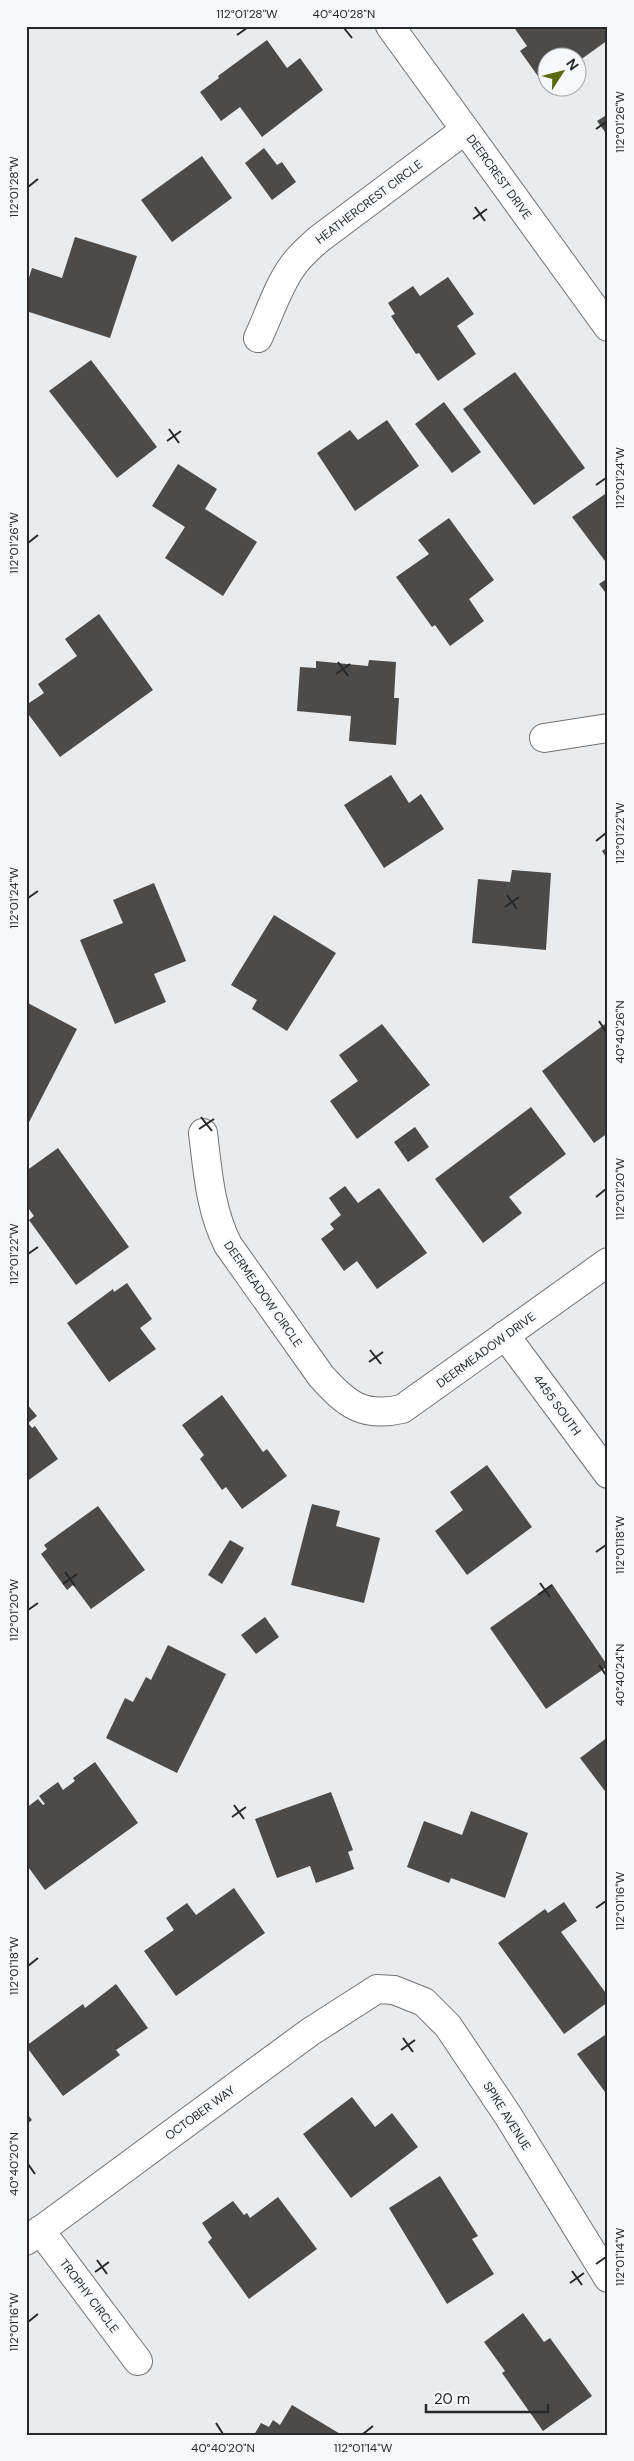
<svg xmlns="http://www.w3.org/2000/svg" width="634" height="2461" viewBox="0 0 634 2461" font-family="'DM Sans',sans-serif">
<style>
.building{fill:#4d4b4a}
.lines{fill:none;stroke-linecap:round;stroke-linejoin:round}
.street-casing{stroke:#717274;stroke-width:30}
.street{stroke:#fff;stroke-width:28}
.ticks{fill:none;stroke:#272829;stroke-width:2}
.labels{text-anchor:middle;stroke-width:5;stroke-linejoin:round;paint-order:stroke}
.street-label{font-size:12px;fill:#272829;stroke:#f7f8fb}
.neatline{fill:none;stroke:#272829;stroke-width:2}
.ticks-label{font-size:12px;text-anchor:middle;fill:#272829}
</style>
<rect width="100%" height="100%" fill="#e9ebed"/>
<g class="building">
<polygon points="513,26 608,26 608,40 576,63 576,58 546,58 545,86 520,51 527,46"/>
<polygon points="267,40 287,68 300,58 323,90 262,137 240,107 221,121 200,92 219,78 218,76"/>
<polygon points="608,114 608,136 597,121"/>
<polygon points="264,148 277,165 282,162 296,182 272,200 245,163"/>
<polygon points="202,156 232,198 172,242 141,200"/>
<polygon points="75,237 137,256 110,338 26,311 26,287 32,268 62,278"/>
<polygon points="448,277 474,314 457,326 476,354 438,381 419,353 416,354 391,316 395,314 388,303 413,286 420,296"/>
<polygon points="91,360 157,447 117,478 49,391"/>
<polygon points="515,372 585,468 534,505 463,409"/>
<polygon points="444,402 481,452 452,473 415,424"/>
<polygon points="387,420 419,466 355,511 317,453 350,430 358,440"/>
<polygon points="178,464 217,489 205,509 257,542 223,596 165,558 185,527 152,506"/>
<polygon points="608,492 608,565 572,517"/>
<polygon points="449,518 494,580 469,599 484,621 450,646 435,625 432,627 396,577 429,554 418,540"/>
<polygon points="608,578 608,596 599,584"/>
<polygon points="99,614 153,690 60,757 26,711 26,705 44,693 38,684 77,656 65,639"/>
<polygon points="369,660 396,662 394,698 399,698 396,745 349,741 351,716 297,711 300,667 316,668 316,661 368,666"/>
<polygon points="391,775 409,803 421,794 444,829 384,868 344,805"/>
<polygon points="608,847 608,860 602,851"/>
<polygon points="512,870 551,873 546,950 472,943 478,879 510,882"/>
<polygon points="154,883 186,961 154,974 166,1002 115,1024 80,940 123,923 113,900"/>
<polygon points="274,915 336,953 287,1031 252,1009 257,1000 231,985"/>
<polygon points="26,1002 77,1029 26,1128"/>
<polygon points="382,1024 430,1085 357,1139 330,1101 358,1081 339,1055"/>
<polygon points="605,1024 608,1028 608,1133 594,1143 542,1071"/>
<polygon points="531,1107 566,1154 509,1197 522,1213 483,1243 435,1179"/>
<polygon points="415,1127 429,1147 408,1162 394,1142"/>
<polygon points="58,1148 129,1247 76,1285 29,1220 34,1216 26,1205 26,1171"/>
<polygon points="345,1186 358,1203 379,1188 427,1253 377,1289 357,1261 344,1271 321,1239 334,1229 330,1224 341,1215 329,1198"/>
<polygon points="127,1283 152,1319 140,1328 156,1349 109,1382 67,1323 113,1289 114,1292"/>
<polygon points="222,1395 263,1452 267,1449 287,1476 242,1509 226,1487 222,1490 200,1459 204,1455 182,1425"/>
<polygon points="26,1403 37,1416 28,1423 32,1428 35,1426 58,1459 26,1482"/>
<polygon points="487,1465 532,1527 467,1575 435,1531 463,1510 450,1492"/>
<polygon points="312,1504 340,1511 336,1526 380,1538 364,1603 291,1585"/>
<polygon points="98,1506 145,1570 91,1609 73,1585 67,1590 41,1554 47,1549 44,1545"/>
<polygon points="230,1540 244,1548 222,1584 208,1575"/>
<polygon points="552,1584 608,1666 546,1709 490,1628"/>
<polygon points="265,1617 279,1637 256,1654 241,1635"/>
<polygon points="168,1645 226,1674 177,1773 106,1738 125,1698 133,1702 146,1677 151,1680"/>
<polygon points="608,1737 608,1795 580,1758"/>
<polygon points="95,1762 138,1823 45,1890 26,1864 26,1808 38,1799 43,1805 45,1804 39,1796 58,1782 63,1790 75,1781 73,1778"/>
<polygon points="331,1792 353,1850 348,1852 354,1869 316,1883 310,1866 277,1878 255,1819"/>
<polygon points="471,1811 528,1833 505,1898 451,1878 449,1883 407,1867 424,1821 462,1835"/>
<polygon points="234,1888 265,1933 176,1996 144,1951 174,1930 166,1918 187,1903 196,1915"/>
<polygon points="564,1902 577,1921 561,1932 608,1996 608,2002 564,2034 498,1943 545,1909 548,1913"/>
<polygon points="116,1984 148,2028 116,2050 120,2055 63,2096 26,2046 83,2004 85,2008"/>
<polygon points="608,2033 608,2096 577,2054"/>
<polygon points="352,2097 375,2127 392,2113 418,2147 351,2198 303,2134"/>
<polygon points="26,2112 32,2120 26,2125"/>
<polygon points="440,2176 478,2236 472,2239 494,2274 447,2304 389,2208"/>
<polygon points="278,2197 317,2249 249,2299 208,2242 212,2238 202,2223 233,2201 244,2215 247,2213 250,2218"/>
<polygon points="523,2313 544,2342 550,2338 592,2396 543,2431 502,2373 505,2371 484,2342"/>
<polygon points="292,2405 342,2435 254,2435 261,2423 269,2427 273,2420 280,2425"/>
</g>
<g class="lines">
<g class="street-casing">
<g id="street">
<polyline points="390,26 608,327"/>
<path d="M258,338C269,315 277,288 292,267C299,256 310,247 319,239L465,130"/>
<polyline points="544,738 608,728"/>
<path d="M203,1133C208,1173 210,1209 228,1245L321,1376C346,1404 363,1418 402,1409L608,1262"/>
<polyline points="505,1335 608,1474"/>
<polyline points="40,2230 138,2361"/>
<polyline points="26,2241 310,2032 377,1989 394,1990 424,2002 448,2026 509,2117 608,2278"/>
</g>
</g>
<use href="#street" class="street"/>
</g>
<path class="ticks" d="M344,28L352,38M237,35L247,28M596,129L606,122M28,187L38,179M475,207L485,221M473,219L487,209M169,429L179,443M167,441L181,431M596,485L606,478M28,543L38,535M338,662L348,676M336,674L350,664M596,841L606,833M507,895L517,909M28,898L38,891M505,907L519,897M599,1021L606,1032M201,1117L212,1131M199,1129L214,1119M596,1197L606,1189M28,1254L38,1247M370,1350L381,1364M369,1362L383,1352M596,1552L606,1545M65,1572L75,1586M540,1583L550,1597M63,1584L77,1574M538,1595L552,1585M28,1610L38,1603M599,1665L606,1675M234,1805L244,1819M232,1817L246,1807M596,1908L606,1901M28,1966L38,1958M403,2038L413,2052M401,2050L415,2040M28,2164L35,2174M97,2260L107,2274M596,2264L606,2257M572,2271L582,2285M95,2272L109,2262M570,2283L584,2273M28,2322L38,2314M216,2423L223,2434M363,2434L373,2426"/>
<g class="labels">
<g class="street-label">
<text transform="translate(499 177) rotate(54)" y="4">DEERCREST DRIVE</text>
<text transform="translate(369 202) rotate(-37)" y="4">HEATHERCREST CIRCLE</text>
<text transform="translate(263 1294) rotate(55)" y="4">DEERMEADOW CIRCLE</text>
<text transform="translate(486 1350) rotate(-36)" y="4">DEERMEADOW DRIVE</text>
<text transform="translate(557 1405) rotate(54)" y="4">4455 SOUTH</text>
<text transform="translate(200 2113) rotate(-36)" y="4">OCTOBER WAY</text>
<text transform="translate(507 2116) rotate(58)" y="4">SPIKE AVENUE</text>
<text transform="translate(89 2296) rotate(53)" y="4">TROPHY CIRCLE</text>
</g>
</g>
<rect width="634" height="2461" fill="none" stroke="#f7f8fb" stroke-width="55"/>
<g transform="translate(562 72) rotate(54)"><circle r="24" fill="#f7f8fb" stroke="#a4a5a7"/>
<path d="M0-4L9 19L0 12L-9 19Z" fill="#5b6910"/>
<text y="-8" font-size="14" font-weight="bold" text-anchor="middle" fill="#272829">N</text>
</g>
<path d="M426 2404v8h122v-8" fill="none" stroke="#272829" stroke-width="2.5"/>
<text x="434" y="2404" font-size="15" fill="#272829" stroke="#f7f8fb" stroke-width="4" paint-order="stroke">20 m</text>
<rect x="28" y="28" width="578" height="2406" class="neatline"/>
<g class="ticks-label">
<text x="247" y="18">112°01'28"W</text>
<text x="344" y="18">40°40'28"N</text>
<text transform="translate(620 122) rotate(-90)" y="4">112°01'26"W</text>
<text transform="translate(14 187) rotate(-90)" y="4">112°01'28"W</text>
<text transform="translate(620 478) rotate(-90)" y="4">112°01'24"W</text>
<text transform="translate(14 543) rotate(-90)" y="4">112°01'26"W</text>
<text transform="translate(620 833) rotate(-90)" y="4">112°01'22"W</text>
<text transform="translate(14 898) rotate(-90)" y="4">112°01'24"W</text>
<text transform="translate(620 1032) rotate(-90)" y="4">40°40'26"N</text>
<text transform="translate(620 1189) rotate(-90)" y="4">112°01'20"W</text>
<text transform="translate(14 1254) rotate(-90)" y="4">112°01'22"W</text>
<text transform="translate(620 1545) rotate(-90)" y="4">112°01'18"W</text>
<text transform="translate(14 1610) rotate(-90)" y="4">112°01'20"W</text>
<text transform="translate(620 1675) rotate(-90)" y="4">40°40'24"N</text>
<text transform="translate(620 1901) rotate(-90)" y="4">112°01'16"W</text>
<text transform="translate(14 1966) rotate(-90)" y="4">112°01'18"W</text>
<text transform="translate(14 2164) rotate(-90)" y="4">40°40'20"N</text>
<text transform="translate(620 2257) rotate(-90)" y="4">112°01'14"W</text>
<text transform="translate(14 2322) rotate(-90)" y="4">112°01'16"W</text>
<text x="223" y="2452">40°40'20"N</text>
<text x="363" y="2452">112°01'14"W</text>
</g>
</svg>
